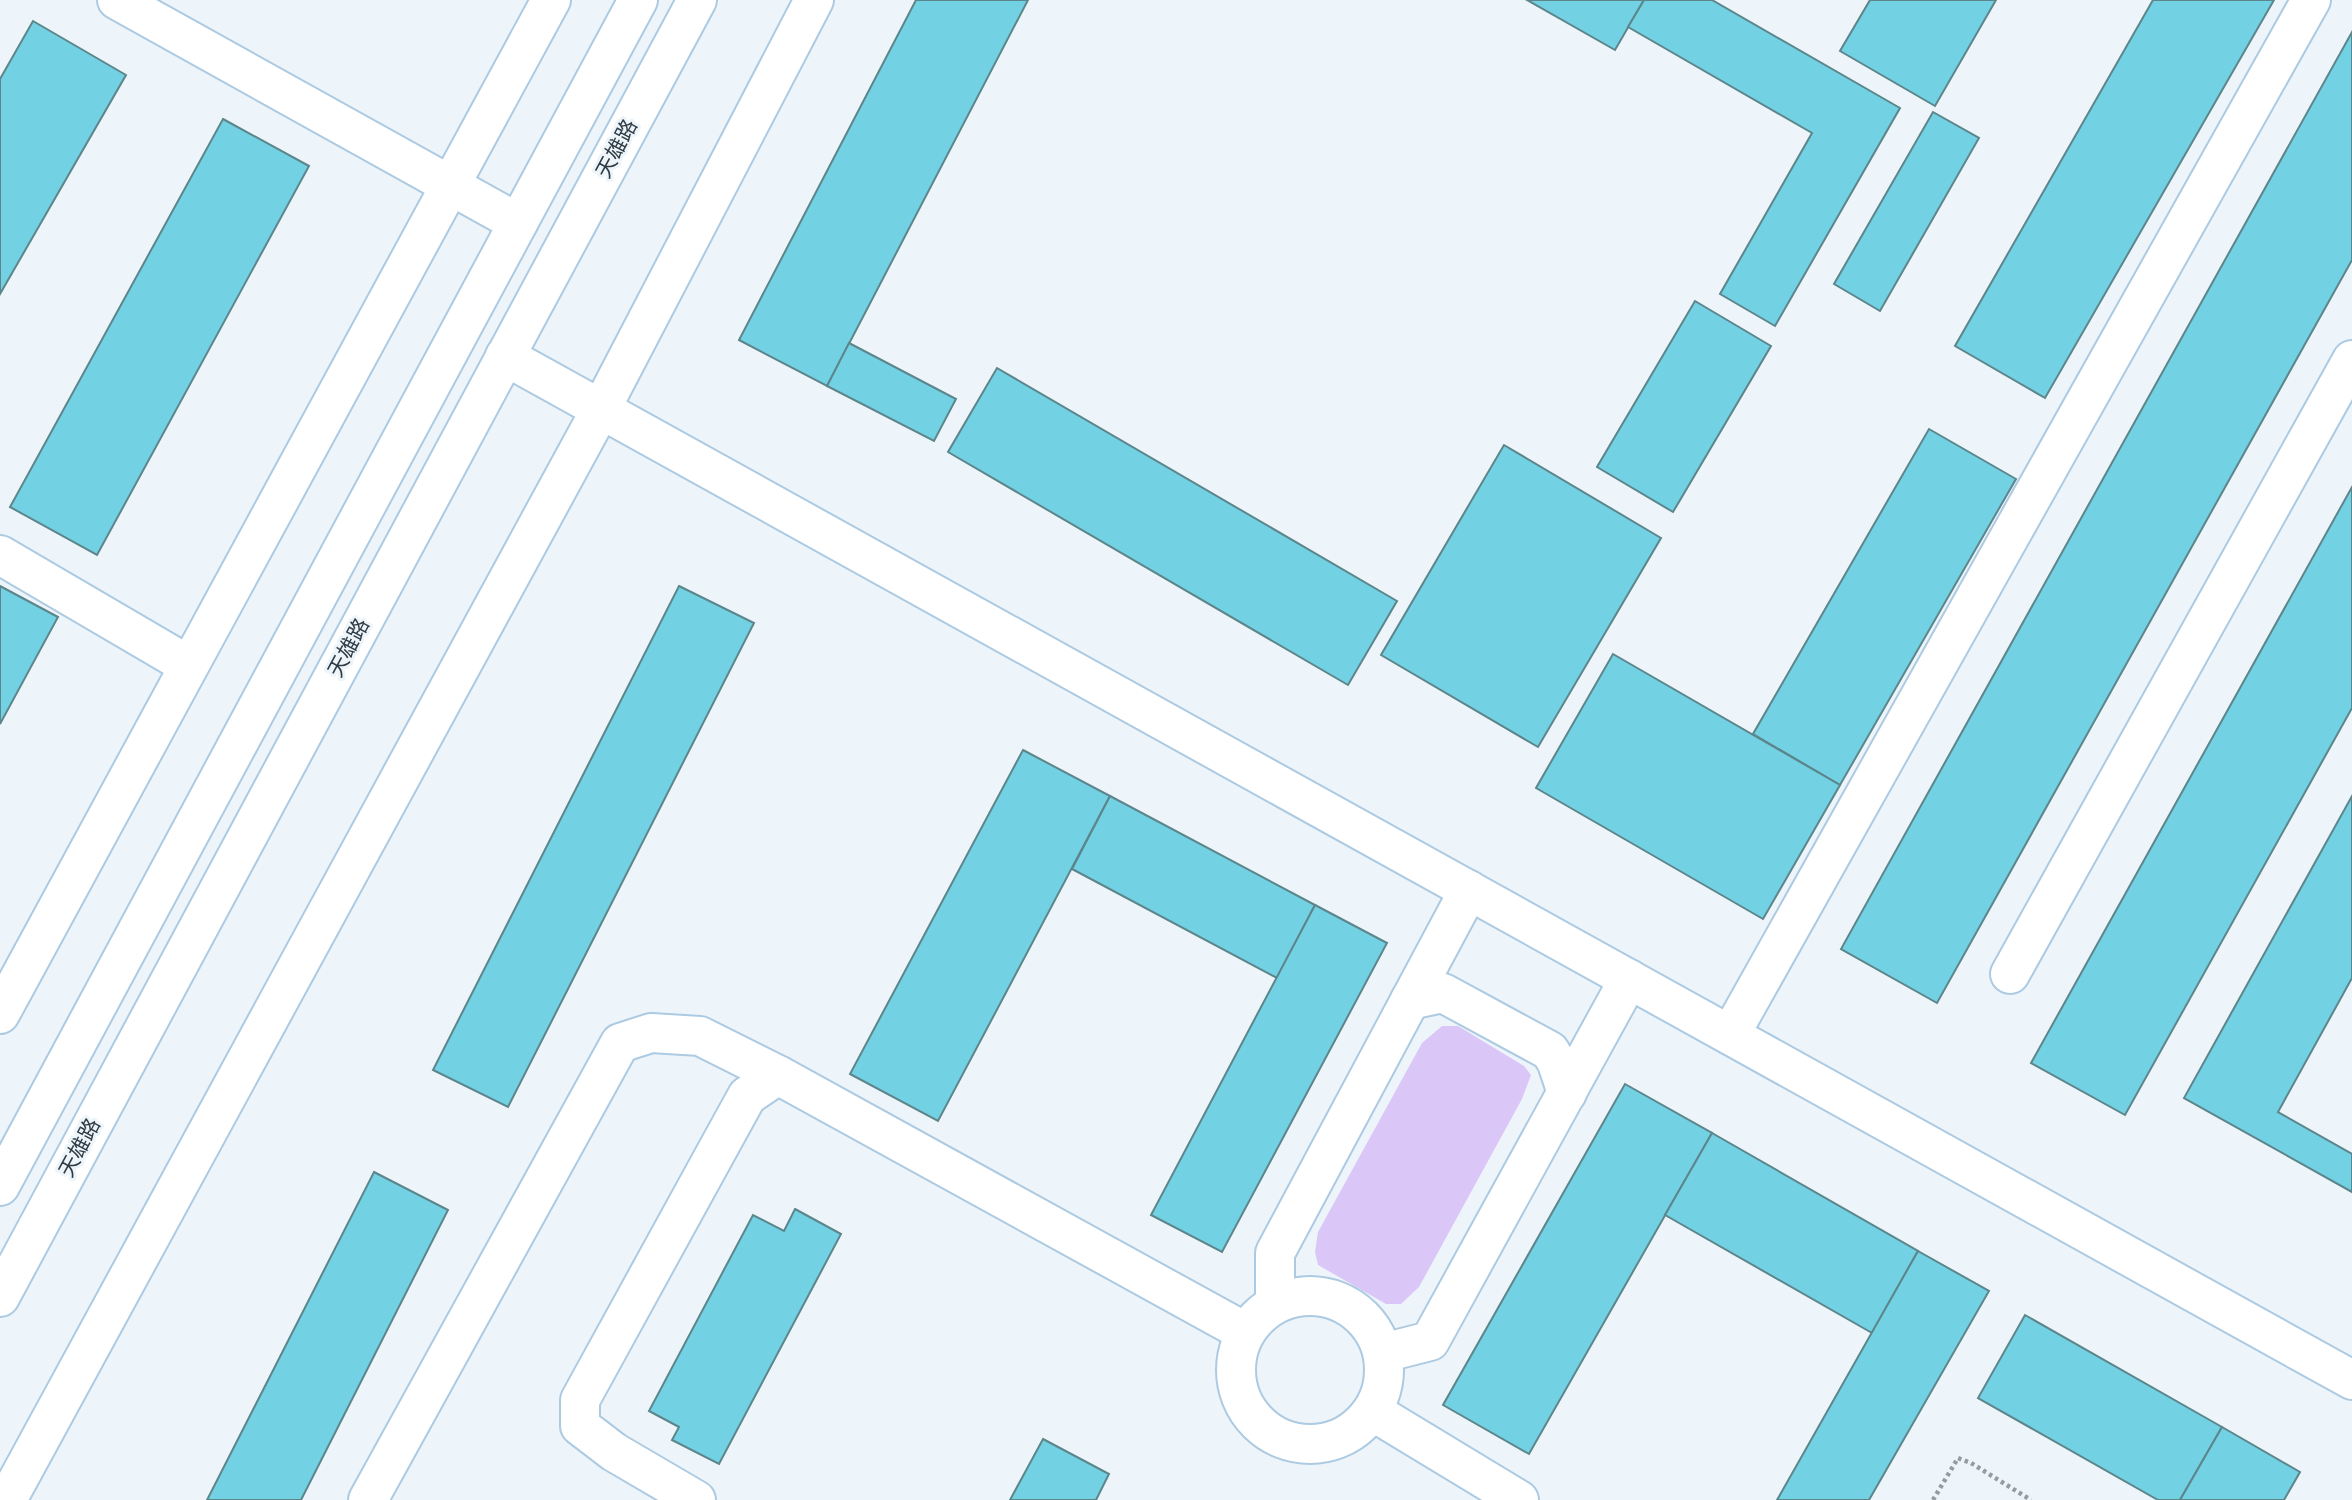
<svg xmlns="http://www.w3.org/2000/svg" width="2352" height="1500" font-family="'Alegreya Sans','Noto Sans SC',sans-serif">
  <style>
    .green { fill: #dbc6f8 }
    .building { fill: #72d1e2; stroke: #5c858c; stroke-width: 2 }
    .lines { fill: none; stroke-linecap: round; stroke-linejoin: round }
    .minor-casing { stroke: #accae2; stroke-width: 42 }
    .major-casing { stroke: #accae2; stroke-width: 42 }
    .path { stroke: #929ca2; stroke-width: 4.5; stroke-dasharray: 3.5 3.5; stroke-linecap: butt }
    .minor { stroke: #fff; stroke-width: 38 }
    .major { stroke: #fff; stroke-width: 38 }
    .labels { text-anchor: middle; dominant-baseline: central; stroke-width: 6; stroke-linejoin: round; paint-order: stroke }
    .street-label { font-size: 21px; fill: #2e3b44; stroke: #eef5fa }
  </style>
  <rect width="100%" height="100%" fill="#eef5fa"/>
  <!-- green -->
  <path class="green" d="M 1442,1026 L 1458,1026 L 1524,1066 L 1531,1075 L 1522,1099 L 1419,1287 L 1401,1304 L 1386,1304 L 1318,1265 L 1315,1252 L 1318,1232 L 1422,1043 Z"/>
  <!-- building -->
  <g class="building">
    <path d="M 916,0 L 1028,0 L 827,386 L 739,340 Z"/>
    <path d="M 1527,0 L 1644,0 L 1615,50 Z"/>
    <path d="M 1644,0 L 1712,0 L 1900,108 L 1775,326 L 1720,294 L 1812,133 L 1628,27 Z"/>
    <path d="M 1870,0 L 1996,0 L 1935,106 L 1840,51 Z"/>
    <path d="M 2153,0 L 2274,0 L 2045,398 L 1955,346 Z"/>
    <path d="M 33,21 L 126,75 L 0,294 L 0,79 Z"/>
    <path d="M 2352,32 L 2352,260 L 1937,1003 L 1841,949 Z"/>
    <path d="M 1933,112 L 1979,138 L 1880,311 L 1834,284 Z"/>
    <path d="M 223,119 L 309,166 L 97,555 L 10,507 Z"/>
    <path d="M 1695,301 L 1771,346 L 1673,512 L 1597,467 Z"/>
    <path d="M 849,343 L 956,399 L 934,441 L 827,386 Z"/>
    <path d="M 997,368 L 1397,601 L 1348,685 L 948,452 Z"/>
    <path d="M 1929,429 L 2016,479 L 1840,785 L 1753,734 Z"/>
    <path d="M 1504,445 L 1661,538 L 1538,747 L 1381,655 Z"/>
    <path d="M 2352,487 L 2352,708 L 2125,1115 L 2031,1063 Z"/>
    <path d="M 0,586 L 58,617 L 0,724 Z"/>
    <path d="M 679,586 L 754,623 L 508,1107 L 433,1070 Z"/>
    <path d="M 1613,654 L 1840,785 L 1763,919 L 1536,788 Z"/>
    <path d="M 1023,750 L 1110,796 L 938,1121 L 850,1074 Z"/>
    <path d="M 1110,796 L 1315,905 L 1277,978 L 1072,869 Z"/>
    <path d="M 2352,796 L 2352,978 L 2278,1112 L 2352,1154 L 2352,1192 L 2184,1098 Z"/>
    <path d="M 1315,905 L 1387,943 L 1222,1252 L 1151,1215 Z"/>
    <path d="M 1625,1084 L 1712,1133 L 1529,1454 L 1443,1405 Z"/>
    <path d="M 1712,1133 L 1918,1251 L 1872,1333 L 1665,1215 Z"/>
    <path d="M 374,1172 L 448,1210 L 301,1500 L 207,1500 Z"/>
    <path d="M 795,1209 L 841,1234 L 719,1464 L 672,1440 L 679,1427 L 649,1411 L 753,1215 L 784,1231 Z"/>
    <path d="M 1918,1251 L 1989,1291 L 1869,1500 L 1777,1500 Z"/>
    <path d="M 2025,1315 L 2222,1427 L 2180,1500 L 2158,1500 L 1978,1398 Z"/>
    <path d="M 2222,1427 L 2300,1472 L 2284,1500 L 2180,1500 Z"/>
    <path d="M 1043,1439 L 1109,1474 L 1096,1500 L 1010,1500 Z"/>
  </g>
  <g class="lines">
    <!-- minor casing -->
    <g class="minor-casing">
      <g id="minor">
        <path d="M 117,0 L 518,223"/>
        <path d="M 505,356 L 2352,1380"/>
        <path d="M 0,555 L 188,665"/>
        <path d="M 2010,974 L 2352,360"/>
        <path d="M 1410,1000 L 1443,993 L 1550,1051 L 1557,1063 L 1567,1093"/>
        <path d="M 0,1014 L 551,0"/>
        <path d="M 1730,1035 L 2311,0"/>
        <circle cx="1310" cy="1370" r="74"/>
        <path d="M 1275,1303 L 1275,1253 L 1469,890"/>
        <path d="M 1383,1353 L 1430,1341 L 1629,979"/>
        <path d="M 1372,1411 L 1519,1500"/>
        <path d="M 7,1500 L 601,409 L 814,0"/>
        <path d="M 368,1500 L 620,1043 L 651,1033 L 700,1036 L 778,1075 L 1245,1332"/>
        <path d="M 696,1500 L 614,1452 L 580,1426 L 580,1400 L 747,1096 L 778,1075"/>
      </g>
    </g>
    <!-- major casing -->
    <g class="major-casing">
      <g id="major">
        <path d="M 0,1186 L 638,0"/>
        <path d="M 0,1297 L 697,0"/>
      </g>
    </g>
    <!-- path -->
    <path class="path" d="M 1933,1500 L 1958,1458 L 1971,1463 L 2031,1500"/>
    <!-- minor -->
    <use href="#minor" class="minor"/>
    <!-- major -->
    <use href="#major" class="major"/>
  </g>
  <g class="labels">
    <!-- street labels -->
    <g class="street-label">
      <text transform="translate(617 149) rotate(-62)">天雄路</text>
      <text transform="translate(349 648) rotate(-62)">天雄路</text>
      <text transform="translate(80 1148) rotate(-62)">天雄路</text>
    </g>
  </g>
</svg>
